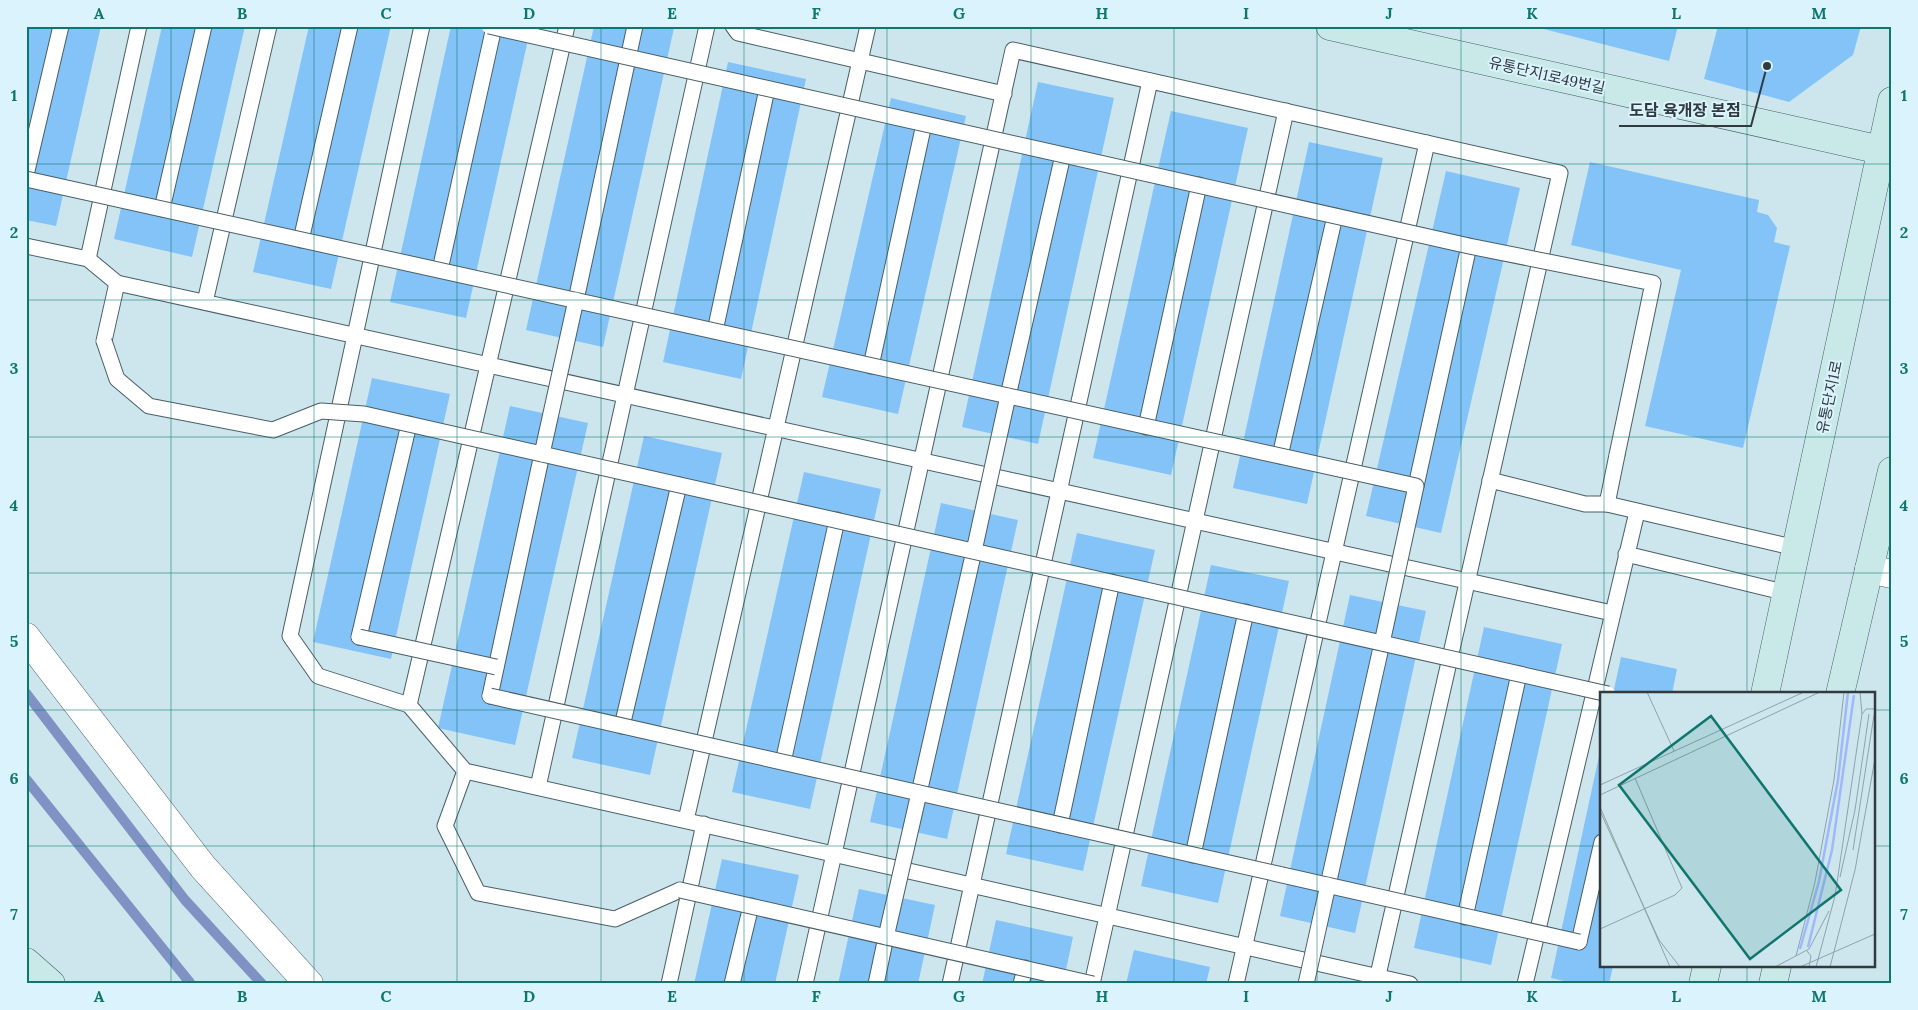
<svg xmlns="http://www.w3.org/2000/svg" width="1918" height="1010" font-family="Lora,'Noto Sans KR',serif">
  <style>
    .lines { fill: none; stroke-linecap: round; stroke-linejoin: round }
    .stream { stroke: #7e92c3; stroke-width: 10 }
    .building { fill: #83c3f8 }
    .lane-casing { stroke: #485e65; stroke-width: 17 }
    .street-casing { stroke: #485e65; stroke-width: 29 }
    .secondary-casing { stroke: #485e65; stroke-width: 29 }
    .lane { stroke: #fff; stroke-width: 15 }
    .street { stroke: #fff; stroke-width: 28 }
    .secondary { stroke: #c8e9e8; stroke-width: 28 }
    .lane-bridge-casing { stroke: #485e65; stroke-width: 17; stroke-linecap: butt }
    .lane-bridge { stroke: #fff; stroke-width: 15 }
    .grid { fill: none; stroke: #0f766e; stroke-width: 1; stroke-opacity: 0.55 }
    .labels { text-anchor: middle; dominant-baseline: central; stroke-width: 4; stroke-linejoin: round; paint-order: stroke }
    .street-label { font-size: 15px; fill: #313b3f; stroke: #daf3fc }
    .inset-river { fill: none; stroke: #9fb8fb; stroke-width: 2.5 }
    .inset-road { fill: none; stroke: #8fa2a8; stroke-width: 1 }
    .view { fill: #0f766e; fill-opacity: 0.15; stroke: #0f766e; stroke-width: 2.5 }
    .inset-edge { fill: none; stroke: #313b3f; stroke-width: 2.5 }
    .leader { fill: none; stroke: #313b3f; stroke-width: 2 }
    .callout-dot { fill: #313b3f; stroke: #daf3fc; stroke-width: 2 }
    .callout-label { font-size: 16px; text-anchor: middle; font-weight: bold; fill: #313b3f; stroke: #daf3fc; stroke-width: 4; stroke-linejoin: round; paint-order: stroke }
    .neatline { fill: none; stroke: #0f766e; stroke-width: 2 }
    .grid-label { font-size: 16px; text-anchor: middle; font-weight: bold; fill: #0f766e }
  </style>
  <rect width="100%" height="100%" fill="#cde6ee"/>
  <g class="lines">
    <!-- stream -->
    <g class="stream">
      <path d="M 26,693 L 185,900 L 262,984"/>
      <path d="M 26,779 L 191,984"/>
    </g>
  </g>
  <!-- building -->
  <g class="building">
    <path d="M 26,26 L 101,26 L 56,226 L 26,220 Z"/>
    <path d="M 162,26 L 245,26 L 192,257 L 114,239 Z"/>
    <path d="M 309,26 L 391,26 L 331,289 L 253,272 Z"/>
    <path d="M 451,26 L 531,26 L 466,318 L 390,302 Z"/>
    <path d="M 594,26 L 664,26 L 674,28 L 603,347 L 526,330 Z"/>
    <path d="M 1532,26 L 1678,26 L 1669,61 Z"/>
    <path d="M 1718,26 L 1861,26 L 1853,55 L 1789,102 L 1704,79 Z"/>
    <path d="M 728,62 L 806,79 L 741,379 L 663,362 Z"/>
    <path d="M 1038,82 L 1114,98 L 1038,444 L 962,427 Z"/>
    <path d="M 891,98 L 966,116 L 898,414 L 822,397 Z"/>
    <path d="M 1171,111 L 1248,128 L 1171,475 L 1093,458 Z"/>
    <path d="M 1309,142 L 1383,158 L 1307,504 L 1233,488 Z"/>
    <path d="M 1590,162 L 1759,200 L 1757,212 L 1768,215 L 1777,228 L 1774,242 L 1790,246 L 1743,448 L 1645,426 L 1681,270 L 1571,245 Z"/>
    <path d="M 1446,171 L 1520,188 L 1441,533 L 1366,516 Z"/>
    <path d="M 372,378 L 450,394 L 391,659 L 313,642 Z"/>
    <path d="M 510,406 L 588,423 L 515,745 L 438,728 Z"/>
    <path d="M 644,436 L 722,453 L 650,775 L 572,758 Z"/>
    <path d="M 804,472 L 881,489 L 810,809 L 732,792 Z"/>
    <path d="M 941,503 L 1018,520 L 947,839 L 870,822 Z"/>
    <path d="M 1077,533 L 1155,550 L 1083,871 L 1006,854 Z"/>
    <path d="M 1211,565 L 1289,581 L 1218,903 L 1141,886 Z"/>
    <path d="M 1350,595 L 1426,611 L 1355,933 L 1280,916 Z"/>
    <path d="M 1484,627 L 1562,644 L 1491,965 L 1414,948 Z"/>
    <path d="M 1621,657 L 1677,669 L 1672,694 L 1613,694 Z"/>
    <path d="M 1601,747 L 1602,966 L 1613,966 L 1609,984 L 1577,984 L 1551,978 Z"/>
    <path d="M 722,859 L 799,875 L 775,984 L 694,984 Z"/>
    <path d="M 859,889 L 935,905 L 918,984 L 838,984 Z"/>
    <path d="M 996,920 L 1073,937 L 1063,984 L 982,984 Z"/>
    <path d="M 1134,950 L 1210,967 L 1206,984 L 1126,984 Z"/>
  </g>
  <g class="lines">
    <!-- lane casing -->
    <g class="lane-casing">
      <g id="lane">
        <path d="M 422,26 L 290,636 L 318,676 L 409,705 L 465,771 L 1410,984"/>
        <path d="M 733,26 L 738,33 L 1004,94"/>
        <path d="M 26,175 L 61,26"/>
        <path d="M 162,209 L 204,26"/>
        <path d="M 301,240 L 350,26"/>
        <path d="M 26,246 L 88,259 L 117,283 L 1612,613"/>
        <path d="M 88,259 L 139,26"/>
        <path d="M 440,270 L 494,27"/>
        <path d="M 576,300 L 635,26"/>
        <path d="M 205,302 L 269,26"/>
        <path d="M 715,331 L 767,89"/>
        <path d="M 104,341 L 117,283"/>
        <path d="M 871,366 L 924,124"/>
        <path d="M 1008,396 L 1063,155"/>
        <path d="M 1146,427 L 1199,185"/>
        <path d="M 1280,456 L 1335,216"/>
        <path d="M 1490,480 L 1585,504 L 1607,504 L 1796,548"/>
        <path d="M 1416,486 L 1469,246"/>
        <path d="M 1607,504 L 1617,455"/>
        <path d="M 1626,554 L 1787,593"/>
        <path d="M 359,637 L 409,424"/>
        <path d="M 490,696 L 542,454"/>
        <path d="M 409,705 L 567,26"/>
        <path d="M 622,726 L 679,485"/>
        <path d="M 783,762 L 837,520"/>
        <path d="M 465,771 L 445,826 L 478,893 L 615,919 L 680,890"/>
        <path d="M 538,787 L 707,26"/>
        <path d="M 919,793 L 974,551"/>
        <path d="M 686,820 L 868,26"/>
        <path d="M 1060,825 L 1112,582"/>
        <path d="M 1193,855 L 1246,612"/>
        <path d="M 1328,885 L 1382,643"/>
        <path d="M 1465,917 L 1519,674"/>
        <path d="M 1579,942 L 1602,842"/>
        <path d="M 669,984 L 704,824"/>
        <path d="M 732,984 L 751,906"/>
        <path d="M 805,984 L 1013,50 L 1560,173 L 1376,984"/>
        <path d="M 876,984 L 886,937"/>
        <path d="M 950,984 L 1150,81"/>
        <path d="M 1021,984 L 1025,968"/>
        <path d="M 1092,984 L 1286,111"/>
        <path d="M 1236,984 L 1427,143"/>
        <path d="M 1525,984 L 1637,512"/>
      </g>
    </g>
    <!-- street casing -->
    <g class="street-casing">
      <g id="street">
        <path d="M 1869,569 L 1892,574"/>
        <path d="M 26,637 L 203,867 L 309,984"/>
      </g>
    </g>
    <!-- secondary casing -->
    <g class="secondary-casing">
      <g id="secondary">
        <path d="M 1330,26 L 1881,150"/>
        <path d="M 1765,694 L 1892,101"/>
        <path d="M 1840,694 L 1892,471"/>
        <path d="M 26,962 L 51,984"/>
        <path d="M 1703,984 L 1707,966"/>
        <path d="M 1773,984 L 1777,966"/>
      </g>
    </g>
    <!-- lane -->
    <use href="#lane" class="lane"/>
    <!-- street -->
    <use href="#street" class="street"/>
    <!-- secondary -->
    <use href="#secondary" class="secondary"/>
    <!-- lane-bridge casing -->
    <g class="lane-bridge-casing">
      <g id="lane-bridge">
        <path d="M 489,26 L 1469,246 L 1653,283 L 1617,455"/>
        <path d="M 26,179 L 1416,486 L 1382,643"/>
        <path d="M 104,341 L 117,379 L 149,406 L 273,430 L 321,411 L 364,414 L 1608,694"/>
        <path d="M 542,454 L 576,300"/>
        <path d="M 974,551 L 1008,396"/>
        <path d="M 359,637 L 496,667"/>
        <path d="M 490,696 L 1579,942"/>
        <path d="M 680,890 L 1093,984"/>
        <path d="M 886,937 L 919,793"/>
        <path d="M 1306,984 L 1328,885"/>
      </g>
    </g>
    <!-- lane-bridge -->
    <use href="#lane-bridge" class="lane-bridge"/>
  </g>
  <!-- grid -->
  <path class="grid" d="M 171,26 L 171,984M 314,26 L 314,984M 457,26 L 457,984M 601,26 L 601,984M 744,26 L 744,984M 887,26 L 887,984M 1031,26 L 1031,984M 1174,26 L 1174,984M 1317,26 L 1317,984M 1461,26 L 1461,984M 1604,26 L 1604,694M 1747,26 L 1747,694M 26,164 L 1892,164M 26,300 L 1892,300M 26,437 L 1892,437M 26,573 L 1892,573M 26,710 L 1602,710M 1874,710 L 1892,710M 26,846 L 1602,846M 1874,846 L 1892,846M 1604,966 L 1604,984M 1747,966 L 1747,984"/>
  <g class="labels">
    <!-- street labels -->
    <g class="street-label">
      <text transform="translate(1547 75) rotate(13)">유통단지1로49번길</text>
      <text transform="translate(1829 397) rotate(-78)">유통단지1로</text>
    </g>
  </g>
  <!-- overview -->
  <g transform="translate(1600 692)">
    <rect width="275" height="275" fill="#cde6ee"/>
    <path class="inset-river" d="M 208,255 L 232,158 L 254,3M 200,257 L 219,189 L 238,88 L 248,0"/>
    <path class="inset-road" d="M 47,0 L 74,59M 262,22 L 266,17 L 275,17M 0,93 L 204,0M 0,103 L 220,0M 0,115 L 70,275M 0,119 L 59,248 L 80,275M 253,158 L 274,23M 240,185 L 255,118 L 269,22M 0,237 L 75,203 L 82,196 L 35,86M 207,259 L 211,264 L 209,275M 196,264 L 215,190 L 234,88 L 244,0M 175,275 L 209,257 L 229,219M 200,275 L 275,242M 216,275 L 235,204 L 262,22 L 260,0M 230,275 L 255,178 L 275,67"/>
    <path class="view" d="M 111,24 L 241,198 L 150,267 L 19,93 Z"/>
    <rect width="275" height="275" class="inset-edge"/>
  </g>
  <!-- callouts -->
  <path class="leader" d="M1767 66L1751 126H1619"/>
  <circle class="callout-dot" cx="1767" cy="66" r="5"/>
  <g class="callout-label">
    <text x="1685" y="116">도담 육개장 본점</text>
  </g>
  <!-- border -->
  <rect width="1918" height="1010" fill="none" stroke="#daf3fc" stroke-width="55"/>
  <rect x="28" y="28" width="1862" height="954" class="neatline"/>
  <g class="grid-label">
    <text x="99" y="19">A</text>
    <text x="242" y="19">B</text>
    <text x="386" y="19">C</text>
    <text x="529" y="19">D</text>
    <text x="672" y="19">E</text>
    <text x="816" y="19">F</text>
    <text x="959" y="19">G</text>
    <text x="1102" y="19">H</text>
    <text x="1246" y="19">I</text>
    <text x="1389" y="19">J</text>
    <text x="1532" y="19">K</text>
    <text x="1676" y="19">L</text>
    <text x="1819" y="19">M</text>
    <text x="14" y="101">1</text>
    <text x="1904" y="101">1</text>
    <text x="14" y="238">2</text>
    <text x="1904" y="238">2</text>
    <text x="14" y="374">3</text>
    <text x="1904" y="374">3</text>
    <text x="14" y="511">4</text>
    <text x="1904" y="511">4</text>
    <text x="14" y="647">5</text>
    <text x="1904" y="647">5</text>
    <text x="14" y="784">6</text>
    <text x="1904" y="784">6</text>
    <text x="14" y="920">7</text>
    <text x="1904" y="920">7</text>
    <text x="99" y="1002">A</text>
    <text x="242" y="1002">B</text>
    <text x="386" y="1002">C</text>
    <text x="529" y="1002">D</text>
    <text x="672" y="1002">E</text>
    <text x="816" y="1002">F</text>
    <text x="959" y="1002">G</text>
    <text x="1102" y="1002">H</text>
    <text x="1246" y="1002">I</text>
    <text x="1389" y="1002">J</text>
    <text x="1532" y="1002">K</text>
    <text x="1676" y="1002">L</text>
    <text x="1819" y="1002">M</text>
  </g>
</svg>
